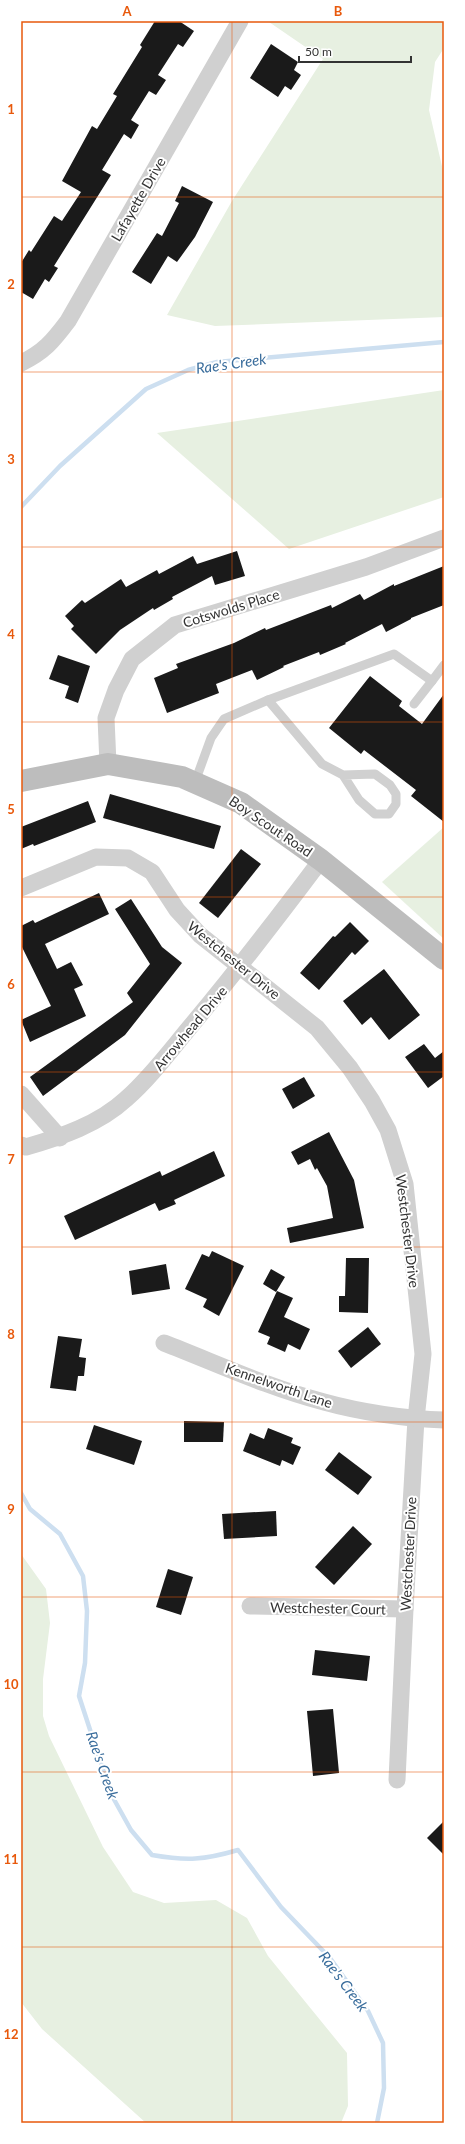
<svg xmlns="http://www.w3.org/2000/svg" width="465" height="2144" font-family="Lato,sans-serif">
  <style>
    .green { fill: #e7f0e1 }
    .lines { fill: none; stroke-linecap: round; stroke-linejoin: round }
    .stream { stroke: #cddff0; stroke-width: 4.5 }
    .building { fill: #1a1a1a }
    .lane { stroke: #d0d0d0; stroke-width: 9 }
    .street { stroke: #d0d0d0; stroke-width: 17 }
    .secondary { stroke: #bdbdbd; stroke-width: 22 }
    .grid { fill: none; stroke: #e8590c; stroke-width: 1; stroke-opacity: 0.55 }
    .labels { text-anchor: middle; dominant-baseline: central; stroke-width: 4; stroke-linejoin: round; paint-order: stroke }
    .street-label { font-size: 14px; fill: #333; stroke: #fff }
    .water-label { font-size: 15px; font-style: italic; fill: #3a6d9c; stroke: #fff }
    .neatline { fill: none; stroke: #e8590c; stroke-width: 1.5 }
    .grid-label { font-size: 13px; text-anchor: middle; font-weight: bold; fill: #e8590c }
  </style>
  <rect width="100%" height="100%" fill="#fff"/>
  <!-- green -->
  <g class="green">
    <path d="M 270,21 L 444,21 L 444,48 L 435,62 L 429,110 L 444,175 L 444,317 L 215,326 L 167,315 L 232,201 L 323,59 L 269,22 Z"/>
    <path d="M 444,390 L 444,497 L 289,549 L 157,433 Z"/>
    <path d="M 444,827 L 444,939 L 382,882 Z"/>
    <path d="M 21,1554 L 46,1589 L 50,1623 L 43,1679 L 43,1716 L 49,1736 L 103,1847 L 133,1892 L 164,1903 L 216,1900 L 247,1918 L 268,1956 L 347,2053 L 348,2106 L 341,2123 L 146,2123 L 42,2029 L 21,2002 Z"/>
  </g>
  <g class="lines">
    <!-- stream -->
    <g class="stream">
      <path d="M 21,507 L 60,466 L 146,389 L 188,370 L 217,362 L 444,342"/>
      <path d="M 21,1493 L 30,1509 L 60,1534 L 83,1576 L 87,1611 L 85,1663 L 79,1696 L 111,1794 L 131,1830 L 152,1855 C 187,1861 204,1860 238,1850 L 281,1907 L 330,1958 L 368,2011 L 383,2043 L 384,2088 L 377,2123"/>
    </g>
  </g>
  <!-- building -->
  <g class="building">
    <path d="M 155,21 L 179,21 L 194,31 L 183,47 L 178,44 L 158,75 L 166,80 L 156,95 L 149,91 L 131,120 L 139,125 L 131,139 L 124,134 L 102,170 L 111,175 L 54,266 L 58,268 L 49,282 L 45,279 L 33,299 L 21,292 L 21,263 L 29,250 L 31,252 L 54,216 L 62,221 L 81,192 L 62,181 L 92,126 L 97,129 L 117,96 L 113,94 L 142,47 L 140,45 Z"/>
    <path d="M 271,44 L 298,62 L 294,70 L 301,75 L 291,90 L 285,86 L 278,97 L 250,78 Z"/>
    <path d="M 182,186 L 213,202 L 195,237 L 177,262 L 168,256 L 151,284 L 132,272 L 157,233 L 162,236 L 179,203 L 175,201 Z"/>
    <path d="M 237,551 L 245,576 L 215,585 L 212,576 L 172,597 L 173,599 L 154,610 L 153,608 L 120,630 L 96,654 L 71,629 L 74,626 L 65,616 L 82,600 L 85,603 L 121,579 L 126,587 L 157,570 L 159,574 L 193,556 L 197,564 Z"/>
    <path d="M 444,566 L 444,605 L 411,618 L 411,619 L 386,632 L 382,624 L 345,643 L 346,644 L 320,655 L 319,652 L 283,666 L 284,667 L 257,680 L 252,670 L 216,684 L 219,693 L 167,713 L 154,678 L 178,668 L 176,664 L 234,643 L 265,628 L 266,630 L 331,605 L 332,608 L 360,594 L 364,600 L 394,584 L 394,586 Z"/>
    <path d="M 58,655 L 90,666 L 78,703 L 65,698 L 69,686 L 49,679 Z"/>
    <path d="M 370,676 L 402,701 L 399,706 L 422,724 L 444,694 L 444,822 L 411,796 L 416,790 L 364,750 L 361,754 L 329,728 Z"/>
    <path d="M 110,794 L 221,826 L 214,849 L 103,818 Z"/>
    <path d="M 88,801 L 96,822 L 34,846 L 33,844 L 21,849 L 21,827 Z"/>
    <path d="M 241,849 L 261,864 L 218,918 L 199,903 Z"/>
    <path d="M 99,893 L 109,914 L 45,944 L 57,969 L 71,962 L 83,985 L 74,989 L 86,1016 L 30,1042 L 21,1020 L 51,1006 L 21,945 L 21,926 L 33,920 L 35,923 Z"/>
    <path d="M 131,899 L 162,947 L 182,963 L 125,1035 L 43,1096 L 30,1077 L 133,1002 L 127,993 L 150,964 L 115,909 Z"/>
    <path d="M 350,922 L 369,941 L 355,955 L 352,952 L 319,990 L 300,973 L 333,936 L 335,937 Z"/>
    <path d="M 384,969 L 420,1015 L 389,1040 L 371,1017 L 362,1025 L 343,1001 Z"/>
    <path d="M 424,1044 L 435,1058 L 444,1051 L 444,1076 L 428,1088 L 405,1057 Z"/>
    <path d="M 304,1077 L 315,1096 L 293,1109 L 282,1089 Z"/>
    <path d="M 329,1132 L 354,1180 L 364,1228 L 290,1243 L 287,1228 L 333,1218 L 327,1186 L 317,1168 L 315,1170 L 310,1159 L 298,1165 L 291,1152 Z"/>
    <path d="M 214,1151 L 225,1176 L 174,1200 L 176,1204 L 159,1211 L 155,1203 L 75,1240 L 64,1216 L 160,1171 L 162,1176 Z"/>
    <path d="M 212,1251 L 244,1266 L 219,1316 L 203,1307 L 207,1299 L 185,1289 L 202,1254 L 209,1257 Z"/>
    <path d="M 346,1258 L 369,1258 L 368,1313 L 339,1312 L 339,1296 L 345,1296 Z"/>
    <path d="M 166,1264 L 170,1289 L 132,1295 L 129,1271 Z"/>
    <path d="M 271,1269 L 285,1277 L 276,1292 L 263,1284 Z"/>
    <path d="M 277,1291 L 293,1298 L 284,1317 L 310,1329 L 300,1350 L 288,1344 L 285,1352 L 267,1344 L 270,1337 L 258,1332 Z"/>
    <path d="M 368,1327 L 381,1344 L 351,1368 L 338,1351 Z"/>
    <path d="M 58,1336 L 82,1339 L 79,1357 L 86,1358 L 84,1376 L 78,1376 L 76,1391 L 50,1388 Z"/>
    <path d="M 184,1421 L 224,1422 L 223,1442 L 184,1442 Z"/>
    <path d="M 94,1425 L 142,1441 L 134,1465 L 86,1449 Z"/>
    <path d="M 268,1428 L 293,1438 L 291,1443 L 301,1447 L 293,1465 L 282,1460 L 280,1466 L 243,1451 L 250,1433 L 264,1439 Z"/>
    <path d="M 339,1452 L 372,1477 L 358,1495 L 325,1470 Z"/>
    <path d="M 276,1511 L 277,1536 L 224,1539 L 222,1514 Z"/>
    <path d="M 353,1526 L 372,1544 L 334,1585 L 315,1567 Z"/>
    <path d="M 168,1569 L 193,1577 L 181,1615 L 156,1607 Z"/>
    <path d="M 315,1650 L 370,1656 L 367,1681 L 312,1675 Z"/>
    <path d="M 333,1709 L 339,1773 L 313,1776 L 307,1711 Z"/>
    <path d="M 444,1821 L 444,1855 L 427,1838 Z"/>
  </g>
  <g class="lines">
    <!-- lane -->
    <g class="lane">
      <path d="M 432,681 L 444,665"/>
      <path d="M 268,700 L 394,654 L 432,681 L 414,704"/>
      <path d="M 195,782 L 211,738 L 224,719 L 268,700 L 322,764 L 343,775 L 375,774 L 390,785 L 396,794 L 396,804 L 389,814 L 375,814 L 359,800 L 343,775"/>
    </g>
    <!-- street -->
    <g class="street">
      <path d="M 21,363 C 44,352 53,341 68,321 L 240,21"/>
      <path d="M 108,764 L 106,718 L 116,690 L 132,659 L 175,625 L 366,567 L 444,538"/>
      <path d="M 21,888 L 96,857 L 128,858 L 152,872 L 177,910 L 200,935 L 317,1028 L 350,1068 L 372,1101 L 388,1130 L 405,1184 L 423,1354 L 416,1419 L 405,1609 L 397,1780"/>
      <path d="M 21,1094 L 60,1138"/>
      <path d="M 21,1145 L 26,1147 C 61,1137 99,1124 126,1099 C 150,1078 170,1051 190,1027 C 236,972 279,916 321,860"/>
      <path d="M 164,1343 C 216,1363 269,1388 324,1402 C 360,1412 406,1419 444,1420"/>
      <path d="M 250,1606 L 405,1609"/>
    </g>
    <!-- secondary -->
    <path class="secondary" d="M 21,781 L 108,764 L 182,777 L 241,803 L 321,860 L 444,959"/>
  </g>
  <!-- grid -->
  <path class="grid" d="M 232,21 L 232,2123M 21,197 L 444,197M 21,372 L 444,372M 21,547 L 444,547M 21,722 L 444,722M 21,897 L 444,897M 21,1072 L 444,1072M 21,1247 L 444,1247M 21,1422 L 444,1422M 21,1597 L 444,1597M 21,1772 L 444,1772M 21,1947 L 444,1947"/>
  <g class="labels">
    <!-- street labels -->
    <g class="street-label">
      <text transform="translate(138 199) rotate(-60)">Lafayette Drive</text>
      <text transform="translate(231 608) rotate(-17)">Cotswolds Place</text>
      <text transform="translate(271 826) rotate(34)">Boy Scout Road</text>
      <text transform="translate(234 960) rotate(39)">Westchester Drive</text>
      <text transform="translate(190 1028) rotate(-50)">Arrowhead Drive</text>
      <text transform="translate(408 1231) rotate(83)">Westchester Drive</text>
      <text transform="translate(279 1385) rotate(19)">Kennelworth Lane</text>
      <text transform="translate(408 1554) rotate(-87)">Westchester Drive</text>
      <text transform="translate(328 1608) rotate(1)">Westchester Court</text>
    </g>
    <!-- water labels -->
    <g class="water-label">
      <text transform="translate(231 363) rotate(-8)">Rae's Creek</text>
      <text transform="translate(103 1765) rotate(71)">Rae's Creek</text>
      <text transform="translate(344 1981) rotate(53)">Rae's Creek</text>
    </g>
  </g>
  <!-- border -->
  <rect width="465" height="2144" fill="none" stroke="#ffffff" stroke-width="44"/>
  <!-- scale -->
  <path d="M299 56v6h112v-6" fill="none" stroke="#333333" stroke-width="2"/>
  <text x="305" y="56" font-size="12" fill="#333333" stroke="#ffffff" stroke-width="3" paint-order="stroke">50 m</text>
  <rect x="22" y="22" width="421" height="2100" class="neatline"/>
  <g class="grid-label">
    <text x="127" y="16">A</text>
    <text x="338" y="16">B</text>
    <text x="11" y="114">1</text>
    <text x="11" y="289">2</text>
    <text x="11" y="464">3</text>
    <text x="11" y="639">4</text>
    <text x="11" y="814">5</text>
    <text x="11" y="989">6</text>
    <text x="11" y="1164">7</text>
    <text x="11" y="1339">8</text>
    <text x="11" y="1514">9</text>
    <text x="11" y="1689">10</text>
    <text x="11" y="1864">11</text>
    <text x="11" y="2039">12</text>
  </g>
</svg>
